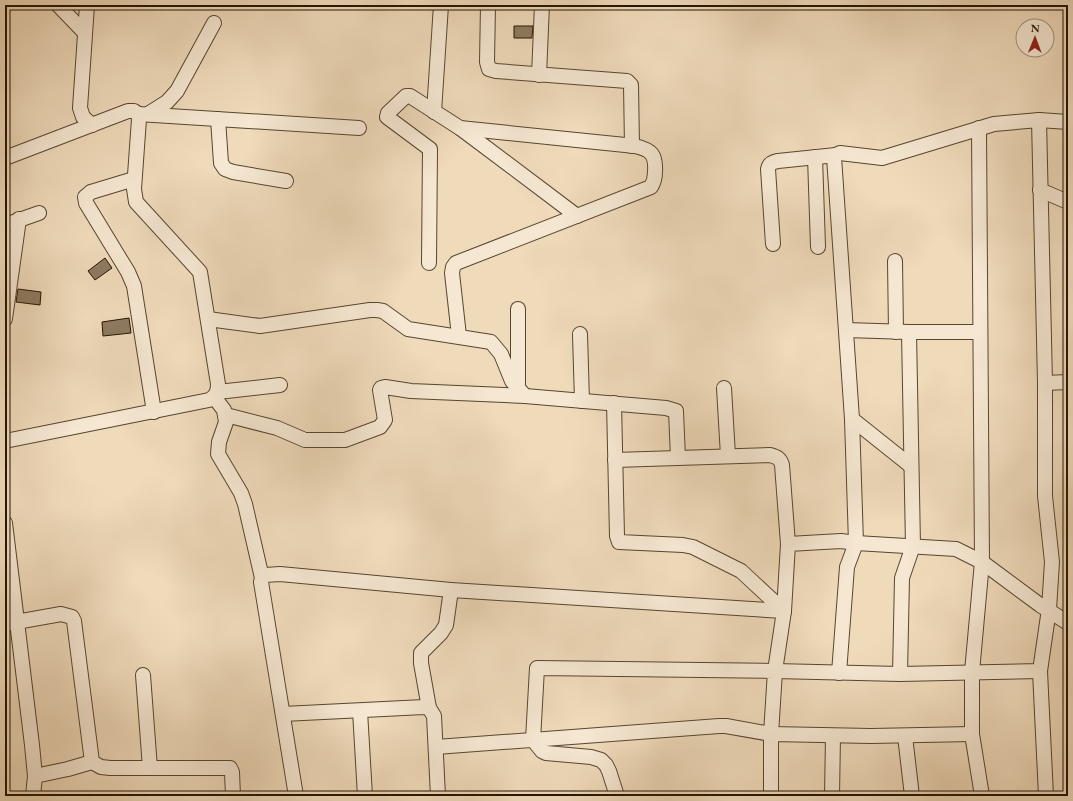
<svg xmlns="http://www.w3.org/2000/svg" width="1073" height="801" font-family="'EB Garamond',serif">
  <style>
    .building { fill: #8e7b61; stroke: #241500 }
    .lines { fill: none; stroke-linecap: round; stroke-linejoin: round }
    .minor-casing { stroke: #57462e; stroke-width: 16 }
    .minor { stroke: #f5e7d2; stroke-width: 14 }
  </style>
  <rect width="100%" height="100%" fill="#efdaba"/>
  <filter id="stains"><feTurbulence type="fractalNoise" baseFrequency=".005" numOctaves="4"/><feColorMatrix values="0 0 0 0 .2 0 0 0 0 .09 0 0 0 0 .02 0 0 0 .5 -.17"/></filter>
  <radialGradient id="worn" r=".72"><stop offset=".6" stop-color="#630" stop-opacity="0"/><stop offset="1" stop-color="#630" stop-opacity=".3"/></radialGradient>
  <!-- building -->
  <g class="building">
    <path d="M 514,26 L 533,26 L 532,38 L 514,38 Z"/>
    <path d="M 105,258 L 112,268 L 95,280 L 88,271 Z"/>
    <path d="M 18,289 L 41,292 L 40,305 L 16,302 Z"/>
    <path d="M 129,318 L 131,333 L 103,336 L 102,322 Z"/>
  </g>
  <g class="lines">
    <!-- minor casing -->
    <g class="minor-casing">
      <g id="minor">
        <path d="M 58,5 L 85,33"/>
        <path d="M 87,5 L 80,108 L 83,117 L 92,125"/>
        <path d="M 488,5 L 487,62 L 489,69 L 496,71 L 627,81 L 631,85 L 632,146"/>
        <path d="M 539,75 L 542,5"/>
        <path d="M 434,112 L 441,5"/>
        <path d="M 138,114 L 359,128"/>
        <path d="M 148,114 L 167,102 L 177,91 L 214,23"/>
        <path d="M 218,119 L 221,163 L 225,169 L 233,172 L 286,181"/>
        <path d="M 1039,120 L 1045,383 L 1045,496 L 1052,562 L 1049,609 L 1040,671 L 900,674 L 775,671 L 784,611 L 788,544 L 841,541 L 856,543 L 956,549 L 982,562 L 1040,605 L 1068,623"/>
        <path d="M 979,128 L 982,562 L 972,672 L 972,734 L 982,796"/>
        <path d="M 815,157 L 818,247"/>
        <path d="M 5,158 L 128,111 L 134,111 L 138,114 L 139,119 L 134,189 L 136,202 L 200,272 L 218,384 C 218,392 216,396 209,400 L 5,441"/>
        <path d="M 134,179 L 91,192 L 85,197 L 86,203 L 128,272 L 134,286 L 154,412"/>
        <path d="M 1040,190 L 1068,202"/>
        <path d="M 5,225 L 39,213"/>
        <path d="M 773,244 L 768,169 C 769,164 772,162 778,161 L 836,155"/>
        <path d="M 895,261 L 896,332"/>
        <path d="M 429,263 L 430,149 L 387,117 L 388,113 L 406,96 L 410,96 L 460,128 L 577,216"/>
        <path d="M 5,319 L 19,219"/>
        <path d="M 208,319 L 260,326 L 370,310 L 377,310 L 383,311 L 408,329 L 491,342 L 501,354 L 512,381 L 525,396"/>
        <path d="M 846,330 L 909,332 L 980,332"/>
        <path d="M 580,334 L 582,401"/>
        <path d="M 459,336 L 452,273 L 453,267 L 456,263 L 651,187 C 654,182 655,178 655,172 C 656,155 652,150 635,146 L 460,128"/>
        <path d="M 1045,383 L 1068,382"/>
        <path d="M 724,388 L 728,456"/>
        <path d="M 518,389 L 518,309"/>
        <path d="M 218,392 L 280,385"/>
        <path d="M 214,397 L 224,410 L 226,422 L 219,442 L 218,454 L 241,493 L 245,504 L 262,578"/>
        <path d="M 614,403 L 617,536 L 619,542 L 683,545 L 693,547 L 741,571 L 784,611"/>
        <path d="M 226,415 L 277,428 L 305,440 L 345,440 L 380,427 L 385,420 L 380,390 L 381,388 L 385,387 L 411,391 L 525,396 L 666,408 L 676,411 L 678,458"/>
        <path d="M 852,419 L 911,466"/>
        <path d="M 615,460 L 770,455 C 777,457 780,458 782,465 L 788,544"/>
        <path d="M 5,523 L 32,745 L 35,776 L 33,796"/>
        <path d="M 5,624 L 61,614 L 72,617 L 74,621 L 92,762 L 101,767 L 110,768 L 230,768 L 232,772 L 233,796"/>
        <path d="M 1040,671 L 1046,796"/>
        <path d="M 839,673 L 847,567 L 856,543 L 852,419 L 834,157 L 836,155 L 840,153 L 882,158 L 994,124 L 1039,120 L 1068,122"/>
        <path d="M 900,674 L 902,578 L 913,546 L 909,332"/>
        <path d="M 143,675 L 150,768"/>
        <path d="M 429,708 L 421,663 L 421,653 L 441,633 L 446,625 L 451,590"/>
        <path d="M 360,711 L 365,796"/>
        <path d="M 283,714 L 424,707 L 429,708 L 434,716 L 438,796"/>
        <path d="M 905,736 L 912,796"/>
        <path d="M 436,747 L 719,726 L 726,726 L 771,734 L 775,671 L 537,668 L 533,740 L 542,751 L 546,753 L 591,757 L 601,760 L 606,765 L 609,771 L 617,796"/>
        <path d="M 35,776 L 68,769 L 92,762"/>
        <path d="M 296,796 L 261,582 L 262,578 L 265,575 L 280,574 L 451,590 L 784,611"/>
        <path d="M 771,796 L 771,734 L 871,736 L 972,734"/>
        <path d="M 832,796 L 833,736"/>
      </g>
    </g>
    <!-- minor -->
    <use href="#minor" class="minor"/>
  </g>
  <!-- margin -->
  <rect width="1073" height="801" fill="none" stroke="#efdaba" stroke-width="20"/>
  <rect x="6" y="6" width="1061" height="789" fill="none" stroke="#241500" stroke-width="2"/>
  <rect x="10" y="10" width="1053" height="781" fill="none" stroke="#241500"/>
  <!-- north arrow -->
  <g transform="translate(1035 38) rotate(1)"><circle r="19" fill="#f5e7d2" stroke="#a1937e"/>
  <path d="M0-3L7 15L0 10L-7 15Z" fill="#8f2418"/>
  <text y="-6" font-size="11" font-weight="bold" text-anchor="middle" fill="#241500">N</text>
  </g>
  <rect width="100%" height="100%" filter="url(#stains)"/>
  <rect width="100%" height="100%" fill="url(#worn)"/>
</svg>
